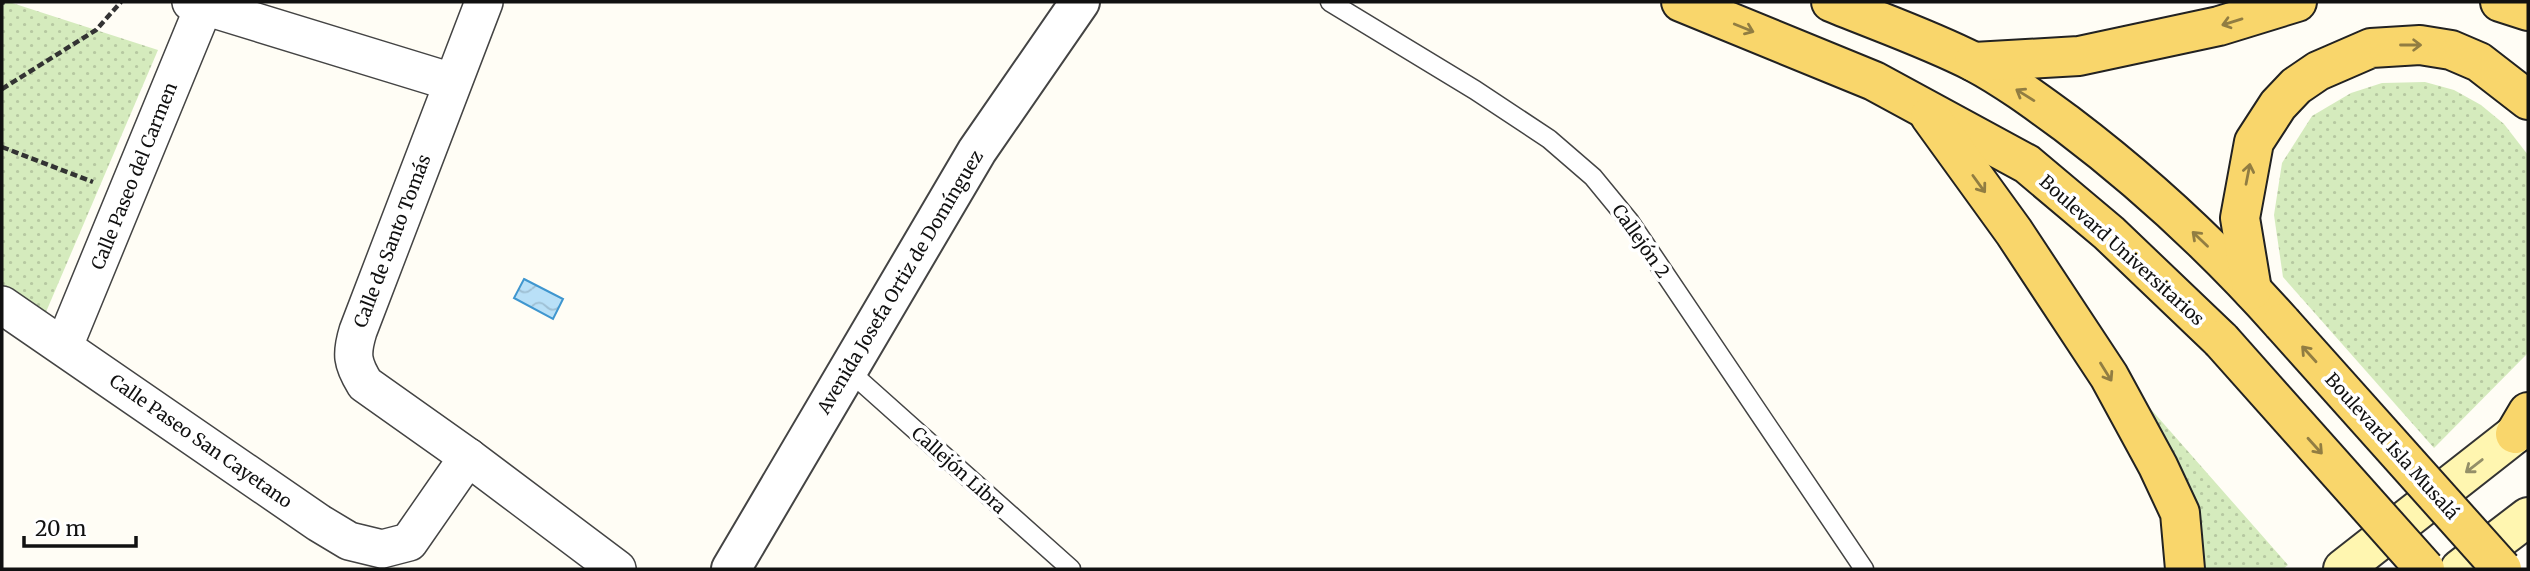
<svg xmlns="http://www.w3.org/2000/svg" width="2530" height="571" font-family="Merriweather,serif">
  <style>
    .green { fill: url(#green-dots) }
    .water { fill: url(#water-waves); stroke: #3f96cf; stroke-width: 2 }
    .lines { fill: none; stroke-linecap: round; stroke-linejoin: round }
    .service-casing { stroke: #444; stroke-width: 21 }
    .minor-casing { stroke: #444; stroke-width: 40 }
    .tertiary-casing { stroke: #444; stroke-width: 42 }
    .secondary-casing { stroke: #333; stroke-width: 42 }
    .primary-casing { stroke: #222; stroke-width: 42 }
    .path { stroke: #333; stroke-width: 4.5; stroke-dasharray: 7 3.5; stroke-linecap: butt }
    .service { stroke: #fff; stroke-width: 18 }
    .minor { stroke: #fff; stroke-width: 37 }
    .tertiary { stroke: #fff; stroke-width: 38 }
    .secondary { stroke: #fff6b0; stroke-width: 38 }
    .primary { stroke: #f9d66b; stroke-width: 38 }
    .primary-bridge-casing { stroke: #222; stroke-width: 42; stroke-linecap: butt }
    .primary-bridge { stroke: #f9d66b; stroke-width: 38 }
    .oneway { stroke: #917d42 }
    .oneway2 { stroke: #948f68 }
    .labels { text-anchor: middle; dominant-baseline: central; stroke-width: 7; stroke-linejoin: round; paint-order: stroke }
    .street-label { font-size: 18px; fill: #111; stroke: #fff }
  </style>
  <defs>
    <pattern id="green-dots" width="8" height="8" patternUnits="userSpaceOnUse" patternTransform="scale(1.75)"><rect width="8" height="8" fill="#d5ebbd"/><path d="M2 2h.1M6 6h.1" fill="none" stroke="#b6c8a1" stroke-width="1.8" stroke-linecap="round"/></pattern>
    <pattern id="water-waves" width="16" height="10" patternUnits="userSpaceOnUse" patternTransform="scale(1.75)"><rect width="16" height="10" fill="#b9e0f7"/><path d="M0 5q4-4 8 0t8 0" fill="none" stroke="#9ebfd3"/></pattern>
  </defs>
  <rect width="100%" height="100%" fill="#fffdf5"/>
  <!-- green -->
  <g class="green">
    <path d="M 2,2 L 9,2 L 158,50 L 43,319 L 2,291 Z"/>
    <path d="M 2425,82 L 2454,90 L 2481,105 L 2504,124 L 2528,155 L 2528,353 L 2434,448 L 2283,277 L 2274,215 L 2282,163 L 2312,116 L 2351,93 L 2382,83 Z"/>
    <path d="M 2017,257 L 2288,565 L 2283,569 L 2177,569 L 2165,498 Z"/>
  </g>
  <!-- water -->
  <path class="water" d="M 524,279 L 563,299 L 553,319 L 514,298 Z"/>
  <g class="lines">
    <!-- service casing -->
    <g class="service-casing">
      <g id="service">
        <path d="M 1330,2 L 1475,90 L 1549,139 L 1593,177 L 1630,222 L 1864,569"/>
        <path d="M 848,370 L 1071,569"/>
      </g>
    </g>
    <!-- minor casing -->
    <g class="minor-casing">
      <g id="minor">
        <path d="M 191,2 L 452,82"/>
        <path d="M 484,2 L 358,331 C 351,354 352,363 365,384 L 468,457 L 617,569"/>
        <path d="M 2,305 L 319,523 L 349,541 L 382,549 L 409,542 L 468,457"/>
        <path d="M 64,346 L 204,6"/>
      </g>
    </g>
    <!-- tertiary casing -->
    <g class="tertiary-casing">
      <path id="tertiary" d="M 731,569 L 977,151 L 1080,2"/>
    </g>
    <!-- secondary casing -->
    <g class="secondary-casing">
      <g id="secondary">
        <path d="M 2343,569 L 2528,424"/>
        <path d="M 2460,569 L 2528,517"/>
      </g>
    </g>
    <!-- primary casing -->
    <g class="primary-casing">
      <g id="primary">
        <path d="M 1681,2 L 1874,81 L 2027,164 L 2109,233 L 2221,340"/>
        <path d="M 1831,2 C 1877,21 1929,39 1974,62 C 2006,79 2037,102 2067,124 C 2145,183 2217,250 2282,323"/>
        <path d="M 2500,2 L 2528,11"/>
        <path d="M 1974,62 L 2079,56 L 2219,26 L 2297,2"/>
        <path d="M 1930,116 L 2014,232 L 2109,376 L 2158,466 L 2180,513 L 2185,569"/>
        <path d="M 2252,290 L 2240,218 L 2254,142 L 2278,105 L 2296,86 L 2318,71 L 2371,48 L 2420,45 L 2451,50 L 2479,62 L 2528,100"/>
        <path d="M 2515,434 L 2528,412"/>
      </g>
    </g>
    <!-- path -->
    <g class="path">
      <path d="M 2,4 L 3,2"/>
      <path d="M 2,89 L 96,30 L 121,2"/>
      <path d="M 2,147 L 93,182"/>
    </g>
    <!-- service -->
    <use href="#service" class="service"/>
    <!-- minor -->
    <use href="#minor" class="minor"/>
    <!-- tertiary -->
    <use href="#tertiary" class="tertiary"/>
    <!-- secondary -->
    <use href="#secondary" class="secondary"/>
    <!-- primary -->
    <use href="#primary" class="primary"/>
    <!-- primary-bridge casing -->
    <g class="primary-bridge-casing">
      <g id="primary-bridge">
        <path d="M 2282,323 L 2502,569"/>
        <path d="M 2221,340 L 2425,569"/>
      </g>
    </g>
    <!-- primary-bridge -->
    <use href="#primary-bridge" class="primary-bridge"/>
  </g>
  <!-- one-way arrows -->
  <defs><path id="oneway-shaft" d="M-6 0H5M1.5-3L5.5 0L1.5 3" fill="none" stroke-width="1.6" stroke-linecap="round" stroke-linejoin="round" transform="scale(1.75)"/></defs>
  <g class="oneway">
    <use href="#oneway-shaft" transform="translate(2232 22) rotate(163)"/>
    <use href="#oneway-shaft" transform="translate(1744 28) rotate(22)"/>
    <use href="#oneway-shaft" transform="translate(2411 45)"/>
    <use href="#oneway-shaft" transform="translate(2025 95) rotate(-148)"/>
    <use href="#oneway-shaft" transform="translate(2248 174) rotate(-79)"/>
    <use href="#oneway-shaft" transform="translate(1979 184) rotate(54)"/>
    <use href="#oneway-shaft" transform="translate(2200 239) rotate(-136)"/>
    <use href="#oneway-shaft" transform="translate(2309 354) rotate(-132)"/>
    <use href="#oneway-shaft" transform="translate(2106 372) rotate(58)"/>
    <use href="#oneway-shaft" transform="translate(2315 446) rotate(48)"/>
  </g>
  <use class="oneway2" href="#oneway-shaft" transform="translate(2474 466) rotate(142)"/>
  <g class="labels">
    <!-- street labels -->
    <g class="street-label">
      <text transform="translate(134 176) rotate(-68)">Calle Paseo del Carmen</text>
      <text transform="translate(392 241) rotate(-69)">Calle de Santo Tomás</text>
      <text transform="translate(1641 241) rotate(55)">Callejón 2</text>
      <text transform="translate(2122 250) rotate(42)">Boulevard Universitarios</text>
      <text transform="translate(900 282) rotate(-59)">Avenida Josefa Ortiz de Domínguez</text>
      <text transform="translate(201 441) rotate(35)">Calle Paseo San Cayetano</text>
      <text transform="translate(2392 446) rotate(48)">Boulevard Isla Musalá</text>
      <text transform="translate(959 470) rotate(42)">Callejón Libra</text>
    </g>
  </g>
  <!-- border -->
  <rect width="2530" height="571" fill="none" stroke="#111111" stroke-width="7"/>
  <!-- scale -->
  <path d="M24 536v10h112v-10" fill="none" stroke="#111111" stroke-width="3.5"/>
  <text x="35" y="536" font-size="21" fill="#111111" stroke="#ffffff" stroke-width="5" paint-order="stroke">20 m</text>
</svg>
